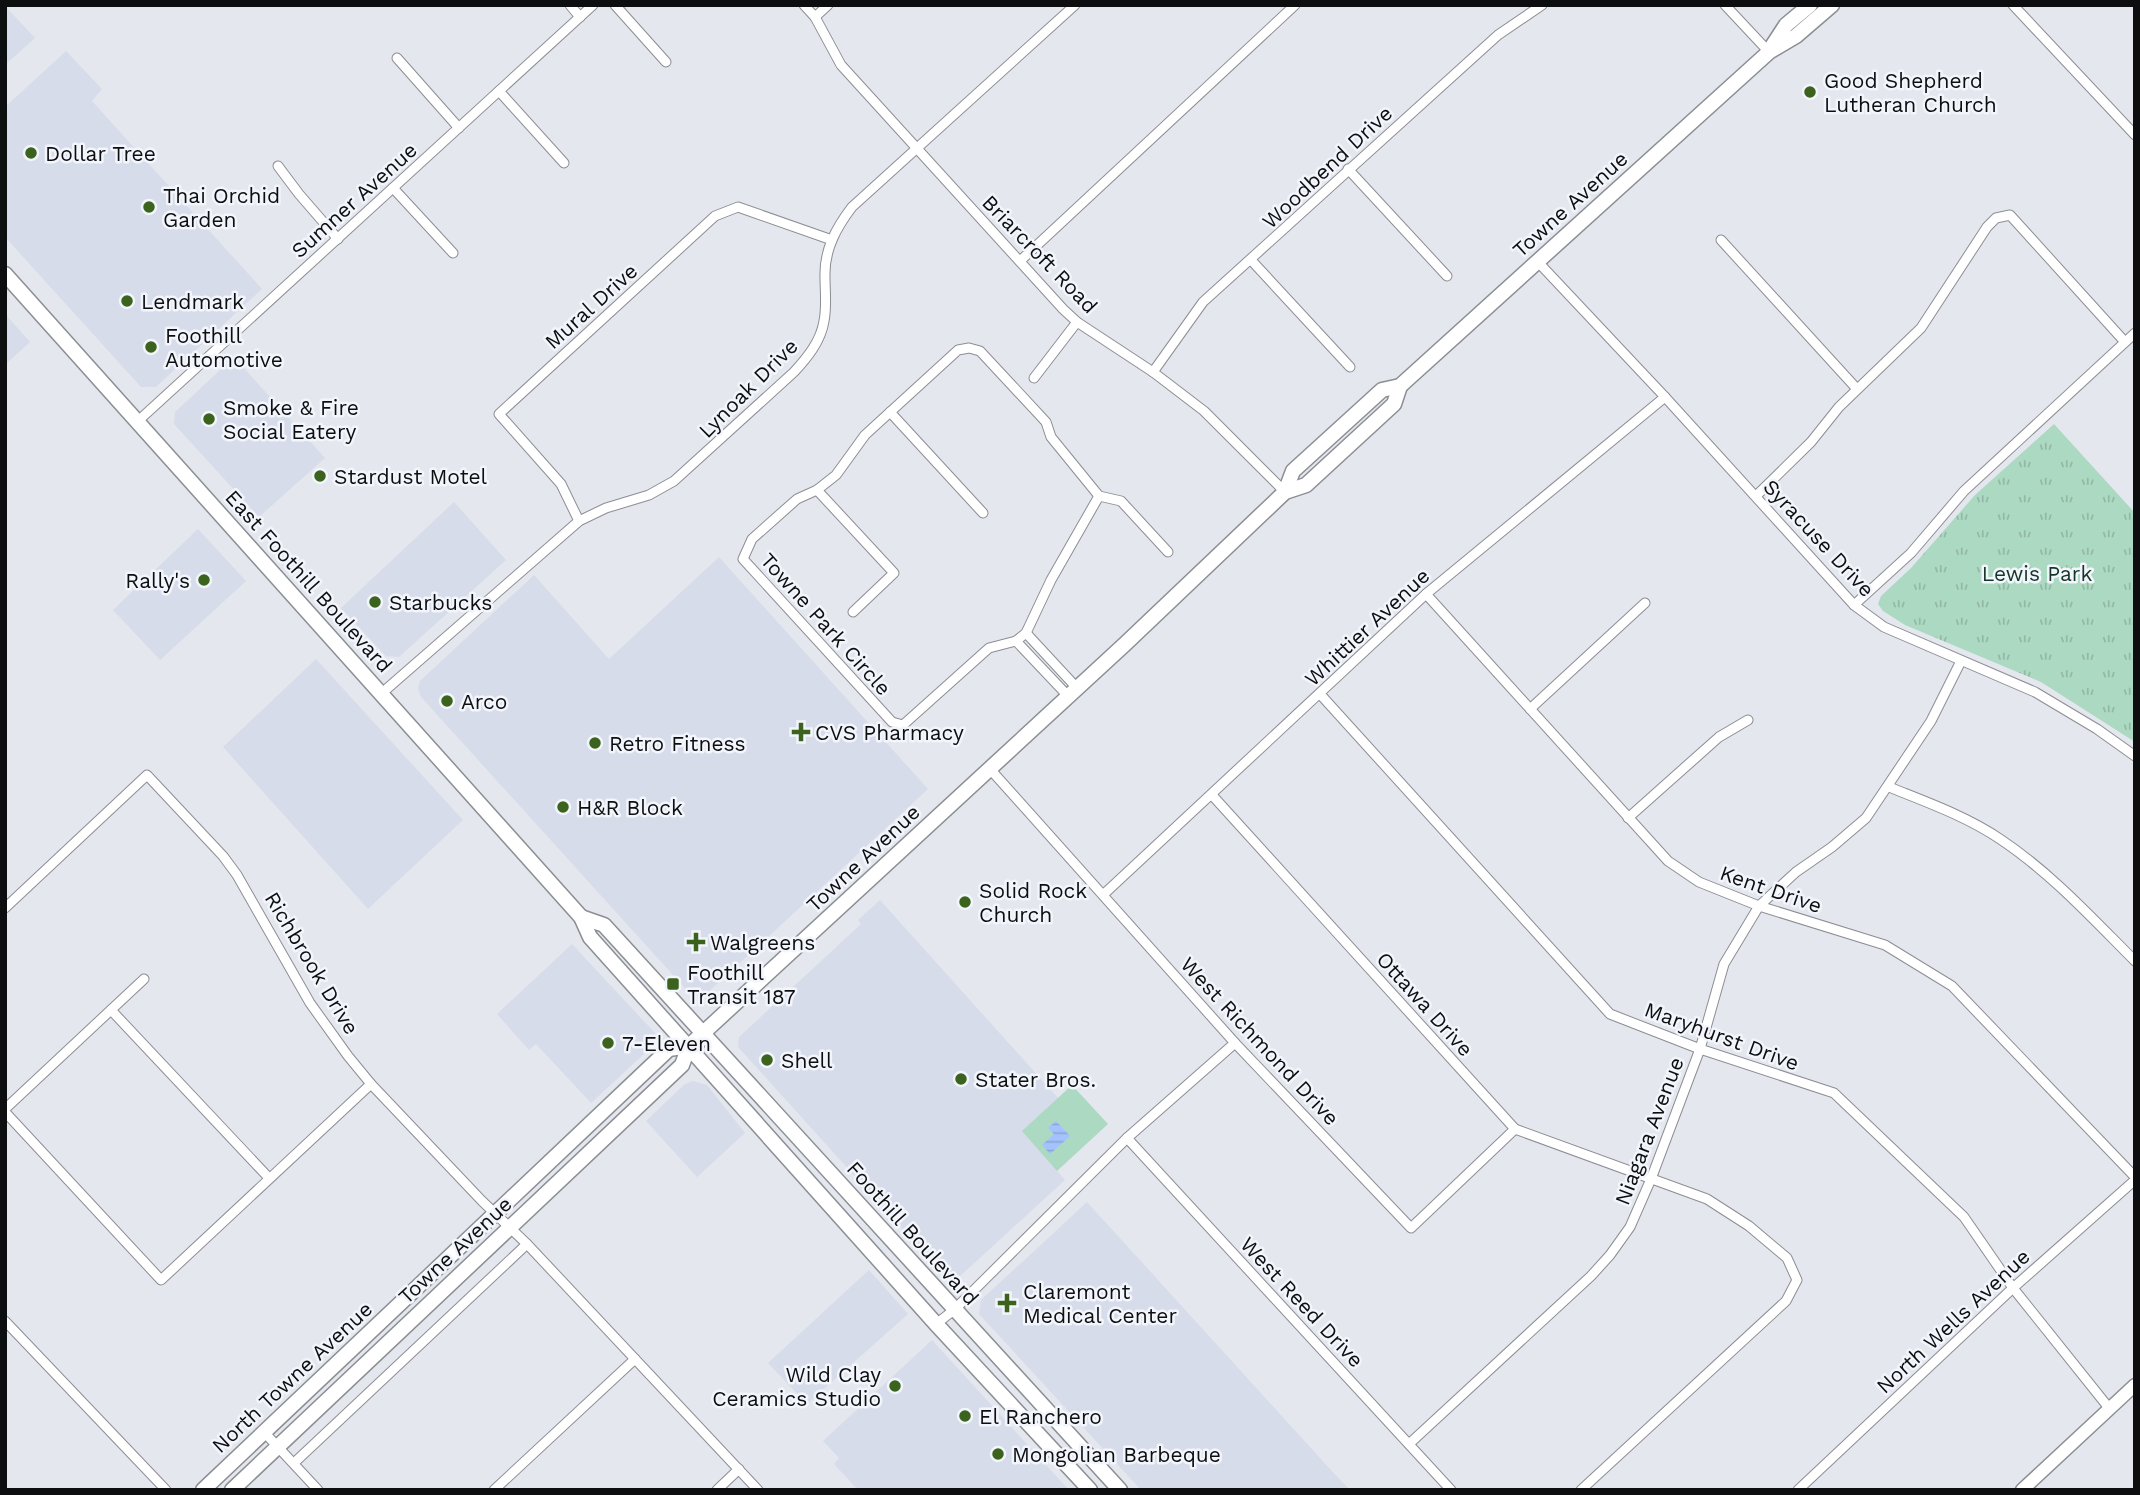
<svg xmlns="http://www.w3.org/2000/svg" width="2140" height="1495" font-family="'Work Sans',sans-serif">
  <style>
    .built { fill: #d7dcea }
    .grass { fill: #acd9c2 }
    .park { fill: url(#park-tufts) }
    .water { fill: url(#water-rules) }
    .lines { fill: none; stroke-linecap: round; stroke-linejoin: round }
    .street-casing { stroke: #8b8e93; stroke-width: 11 }
    .secondary-casing { stroke: #8b8e93; stroke-width: 15 }
    .primary-casing { stroke: #8b8e93; stroke-width: 17 }
    .street { stroke: #fff; stroke-width: 9 }
    .secondary { stroke: #fff; stroke-width: 12 }
    .primary { stroke: #fff; stroke-width: 14 }
    .poi-dot { fill: #3b631e; stroke: #f2f5fb; stroke-width: 2.5 }
    .labels { text-anchor: middle; dominant-baseline: central; stroke-width: 5; stroke-linejoin: round; paint-order: stroke }
    .poi-label { font-size: 21px; fill: #0d0e10; stroke: #f2f5fb; text-anchor: start }
    .street-label { font-size: 21px; fill: #0d0e10; stroke: #f2f5fb }
    .park-label { font-size: 21px; fill: #143627; stroke: #f2f5fb }
  </style>
  <defs>
    <pattern id="park-tufts" width="24" height="20" patternUnits="userSpaceOnUse" patternTransform="scale(1.75)"><rect width="24" height="20" fill="#acd9c2"/><path d="M3 7l-1-3M5 7V3M7 7l1-3M15 17l-1-3M17 17v-4M19 17l1-3" fill="none" stroke="#93b9a6"/></pattern>
    <pattern id="water-rules" width="6" height="5" patternUnits="userSpaceOnUse" patternTransform="scale(1.75)"><rect width="6" height="5" fill="#a4c2fd"/><path d="M0 2.5h6" fill="none" stroke="#8ca6d8"/></pattern>
  </defs>
  <rect width="100%" height="100%" fill="#e5e7ee"/>
  <!-- built -->
  <g class="built">
    <path d="M 5,6 L 35,38 L 5,65 Z"/>
    <path d="M 66,51 L 102,89 L 92,101 L 262,289 L 156,387 L 141,387 L 5,237 L 5,107 Z"/>
    <path d="M 5,314 L 30,342 L 5,365 Z"/>
    <path d="M 234,357 L 325,458 L 259,517 L 174,424 L 175,412 Z"/>
    <path d="M 454,502 L 506,560 L 399,657 L 386,656 L 341,608 Z"/>
    <path d="M 198,529 L 246,581 L 160,660 L 113,610 Z"/>
    <path d="M 719,557 L 928,789 L 703,997 L 692,996 L 421,697 L 418,689 L 420,681 L 534,575 L 609,659 Z"/>
    <path d="M 316,659 L 463,820 L 368,909 L 223,747 Z"/>
    <path d="M 880,900 L 1058,1098 L 1023,1131 L 1065,1180 L 958,1278 L 950,1280 L 945,1276 L 738,1047 L 739,1037 L 861,924 L 858,920 Z"/>
    <path d="M 572,944 L 655,1033 L 656,1043 L 591,1103 L 536,1044 L 529,1050 L 497,1014 Z"/>
    <path d="M 693,1081 L 707,1085 L 745,1133 L 697,1177 L 646,1121 L 685,1084 Z"/>
    <path d="M 1087,1202 L 1330,1469 L 1350,1490 L 1141,1490 L 979,1314 L 981,1300 Z"/>
    <path d="M 869,1270 L 908,1314 L 807,1404 L 768,1363 Z"/>
    <path d="M 932,1340 L 1069,1490 L 858,1490 L 834,1464 L 839,1458 L 823,1441 Z"/>
  </g>
  <!-- grass -->
  <path class="grass" d="M 1072,1085 L 1108,1124 L 1057,1171 L 1022,1131 Z"/>
  <!-- park -->
  <path class="park" d="M 2054,424 L 2135,513 L 2135,742 L 2041,682 L 1905,625 L 1883,611 L 1878,604 L 1881,596 L 1911,568 L 1975,495 Z"/>
  <!-- water -->
  <path class="water" d="M 1056,1121 L 1070,1136 L 1050,1154 L 1042,1145 L 1054,1134 L 1048,1128 Z"/>
  <g class="lines">
    <!-- street casing -->
    <g class="street-casing">
      <g id="street">
        <path d="M 570,5 L 580,17"/>
        <path d="M 615,5 L 666,62"/>
        <path d="M 804,5 L 815,17 L 841,65 L 1063,309 L 1077,322 L 1153,372 L 1204,411 L 1285,492"/>
        <path d="M 1725,5 L 1769,52"/>
        <path d="M 2013,5 L 2135,135"/>
        <path d="M 815,17 L 828,5"/>
        <path d="M 397,58 L 459,128"/>
        <path d="M 499,91 L 564,163"/>
        <path d="M 278,166 L 299,194 L 338,239"/>
        <path d="M 1348,169 L 1447,276"/>
        <path d="M 393,188 L 453,253"/>
        <path d="M 1721,240 L 1857,389"/>
        <path d="M 1251,260 L 1350,367"/>
        <path d="M 1020,261 L 1295,5"/>
        <path d="M 1538,262 L 1665,397 L 1854,605 L 1884,627 L 2035,692 L 2097,729 L 2135,756"/>
        <path d="M 969,348 L 980,351 L 1046,422 L 1051,437 L 1099,496 L 1051,580 L 1026,633 L 1016,641 L 989,648 L 903,725 L 892,722 L 743,559 L 752,539 L 797,499 L 817,490 L 836,475 L 865,435 L 958,350 Z"/>
        <path d="M 1153,372 L 1203,302 L 1498,35 L 1542,5"/>
        <path d="M 1034,378 L 1077,322"/>
        <path d="M 890,412 L 983,513"/>
        <path d="M 138,421 L 593,5"/>
        <path d="M 817,490 L 894,573 L 853,612"/>
        <path d="M 1099,496 L 1121,501 L 1168,552"/>
        <path d="M 1756,496 L 1811,442 L 1839,407 L 1921,328 L 1987,227 L 1996,218 L 2010,215 L 2125,342"/>
        <path d="M 579,521 L 561,484 L 499,414 L 715,216 L 738,207 L 832,240"/>
        <path d="M 1426,594 L 1668,861 L 1699,882 L 1759,906 L 1885,945 L 1952,986 L 2135,1177"/>
        <path d="M 1854,605 L 1911,553 L 1964,491 L 2135,333"/>
        <path d="M 1026,633 L 1077,688"/>
        <path d="M 1016,641 L 1068,696"/>
        <path d="M 382,693 L 579,521 L 606,508 L 649,495 L 674,481 L 794,372 C 807,358 821,341 824,321 C 827,306 825,292 825,277 C 824,250 836,228 852,207 L 1075,5"/>
        <path d="M 1320,694 L 1610,1014 L 1700,1049 L 1834,1093 L 1964,1217 L 2013,1288 L 2109,1408"/>
        <path d="M 1530,709 L 1645,603"/>
        <path d="M 990,769 L 1235,1043 L 1411,1228 L 1515,1129"/>
        <path d="M 1889,787 C 1926,802 1966,816 2000,839 C 2051,873 2092,918 2135,961"/>
        <path d="M 1212,795 L 1515,1129 L 1707,1199 L 1749,1226 L 1787,1258 L 1797,1280 L 1786,1301 L 1581,1490"/>
        <path d="M 1628,818 L 1719,737 L 1748,720"/>
        <path d="M 1104,894 L 1426,594 L 1665,397"/>
        <path d="M 5,908 L 147,775 L 223,856 L 237,875 L 310,1003 L 348,1056 L 371,1084 L 482,1201 L 527,1244 L 758,1490"/>
        <path d="M 111,1010 L 269,1178"/>
        <path d="M 5,1109 L 144,979"/>
        <path d="M 5,1112 L 161,1280 L 371,1084"/>
        <path d="M 1127,1138 L 1451,1490"/>
        <path d="M 5,1321 L 166,1490"/>
        <path d="M 936,1324 L 954,1310 L 1127,1138 L 1235,1043"/>
        <path d="M 264,1432 L 318,1490"/>
        <path d="M 1409,1444 L 1591,1276 L 1610,1255 L 1630,1227 L 1651,1179 L 1700,1049 L 1724,964 L 1759,906 L 1796,872 L 1832,847 L 1866,818 L 1931,721 L 1961,661"/>
        <path d="M 294,1463 L 527,1244"/>
        <path d="M 494,1490 L 635,1359"/>
        <path d="M 717,1490 L 739,1469"/>
        <path d="M 1798,1490 L 2013,1288 L 2135,1180"/>
      </g>
    </g>
    <!-- secondary casing -->
    <g class="secondary-casing">
      <path id="secondary" d="M 2022,1490 L 2135,1385"/>
    </g>
    <!-- primary casing -->
    <g class="primary-casing">
      <g id="primary">
        <path d="M 1771,48 L 1786,25 L 1810,5"/>
        <path d="M 5,274 L 581,917 L 590,937 L 936,1324 L 1090,1490"/>
        <path d="M 1285,492 L 1293,471 L 1382,390 L 1400,386 L 1769,52 L 1796,36 L 1832,5"/>
        <path d="M 581,917 L 604,925 L 1120,1490"/>
        <path d="M 203,1490 L 669,1049 L 689,1046"/>
        <path d="M 232,1490 L 682,1065 L 689,1046 L 1124,645 L 1285,492 L 1306,485 L 1394,404 L 1400,386"/>
      </g>
    </g>
    <!-- street -->
    <use href="#street" class="street"/>
    <!-- secondary -->
    <use href="#secondary" class="secondary"/>
    <!-- primary -->
    <use href="#primary" class="primary"/>
  </g>
  <!-- markers -->
  <g class="poi-dot">
    <circle cx="1810" cy="92" r="7"/>
    <circle cx="31" cy="153" r="7"/>
    <circle cx="149" cy="207" r="7"/>
    <circle cx="127" cy="301" r="7"/>
    <circle cx="151" cy="347" r="7"/>
    <circle cx="209" cy="419" r="7"/>
    <circle cx="320" cy="476" r="7"/>
    <circle cx="204" cy="580" r="7"/>
    <circle cx="375" cy="602" r="7"/>
    <circle cx="447" cy="701" r="7"/>
    <path d="M797.5 721.5h7v7h7v7h-7v7h-7v-7h-7v-7h7z"/>
    <circle cx="595" cy="743" r="7"/>
    <circle cx="563" cy="807" r="7"/>
    <circle cx="965" cy="902" r="7"/>
    <path d="M692.5 931.5h7v7h7v7h-7v7h-7v-7h-7v-7h7z"/>
    <rect x="666" y="977" width="14" height="14" rx="3.5"/>
    <circle cx="608" cy="1043" r="7"/>
    <circle cx="767" cy="1060" r="7"/>
    <circle cx="961" cy="1079" r="7"/>
    <path d="M1003.5 1292.5h7v7h7v7h-7v7h-7v-7h-7v-7h7z"/>
    <circle cx="895" cy="1386" r="7"/>
    <circle cx="965" cy="1416" r="7"/>
    <circle cx="998" cy="1454" r="7"/>
  </g>
  <g class="labels">
    <!-- poi labels -->
    <g class="poi-label">
      <text x="1824" y="80">Good Shepherd<tspan x="1824" dy="24">Lutheran Church</tspan></text>
      <text x="45" y="153">Dollar Tree</text>
      <text x="163" y="195">Thai Orchid<tspan x="163" dy="24">Garden</tspan></text>
      <text x="141" y="301">Lendmark</text>
      <text x="165" y="335">Foothill<tspan x="165" dy="24">Automotive</tspan></text>
      <text x="223" y="407">Smoke &amp; Fire<tspan x="223" dy="24">Social Eatery</tspan></text>
      <text x="334" y="476">Stardust Motel</text>
      <text x="190" y="580" text-anchor="end">Rally's</text>
      <text x="389" y="602">Starbucks</text>
      <text x="461" y="701">Arco</text>
      <text x="815" y="732">CVS Pharmacy</text>
      <text x="609" y="743">Retro Fitness</text>
      <text x="577" y="807">H&amp;R Block</text>
      <text x="979" y="890">Solid Rock<tspan x="979" dy="24">Church</tspan></text>
      <text x="710" y="942">Walgreens</text>
      <text x="687" y="972">Foothill<tspan x="687" dy="24">Transit 187</tspan></text>
      <text x="622" y="1043">7-Eleven</text>
      <text x="781" y="1060">Shell</text>
      <text x="975" y="1079">Stater Bros.</text>
      <text x="1023" y="1291">Claremont<tspan x="1023" dy="24">Medical Center</tspan></text>
      <text x="881" y="1374" text-anchor="end">Wild Clay<tspan x="881" dy="24">Ceramics Studio</tspan></text>
      <text x="979" y="1416">El Ranchero</text>
      <text x="1012" y="1454">Mongolian Barbeque</text>
    </g>
    <!-- street labels -->
    <g class="street-label">
      <text transform="translate(1327 167) rotate(-43)">Woodbend Drive</text>
      <text transform="translate(354 200) rotate(-42)">Sumner Avenue</text>
      <text transform="translate(1570 204) rotate(-42)">Towne Avenue</text>
      <text transform="translate(1040 254) rotate(46)">Briarcroft Road</text>
      <text transform="translate(591 306) rotate(-42)">Mural Drive</text>
      <text transform="translate(748 388) rotate(-45)">Lynoak Drive</text>
      <text transform="translate(1819 538) rotate(47)">Syracuse Drive</text>
      <text transform="translate(309 581) rotate(48)">East Foothill Boulevard</text>
      <text transform="translate(826 624) rotate(48)">Towne Park Circle</text>
      <text transform="translate(1367 627) rotate(-43)">Whittier Avenue</text>
      <text transform="translate(863 858) rotate(-43)">Towne Avenue</text>
      <text transform="translate(1771 889) rotate(19)">Kent Drive</text>
      <text transform="translate(312 963) rotate(59)">Richbrook Drive</text>
      <text transform="translate(1425 1004) rotate(48)">Ottawa Drive</text>
      <text transform="translate(1722 1036) rotate(20)">Maryhurst Drive</text>
      <text transform="translate(1260 1041) rotate(47)">West Richmond Drive</text>
      <text transform="translate(1649 1131) rotate(-69)">Niagara Avenue</text>
      <text transform="translate(913 1233) rotate(48)">Foothill Boulevard</text>
      <text transform="translate(455 1250) rotate(-43)">Towne Avenue</text>
      <text transform="translate(1302 1302) rotate(47)">West Reed Drive</text>
      <text transform="translate(1953 1321) rotate(-43)">North Wells Avenue</text>
      <text transform="translate(292 1377) rotate(-43)">North Towne Avenue</text>
    </g>
    <!-- park labels -->
    <g class="park-label">
      <text x="2037" y="573">Lewis Park</text>
    </g>
  </g>
  <!-- border -->
  <rect width="2140" height="1495" fill="none" stroke="#0d0e10" stroke-width="14"/>
</svg>
